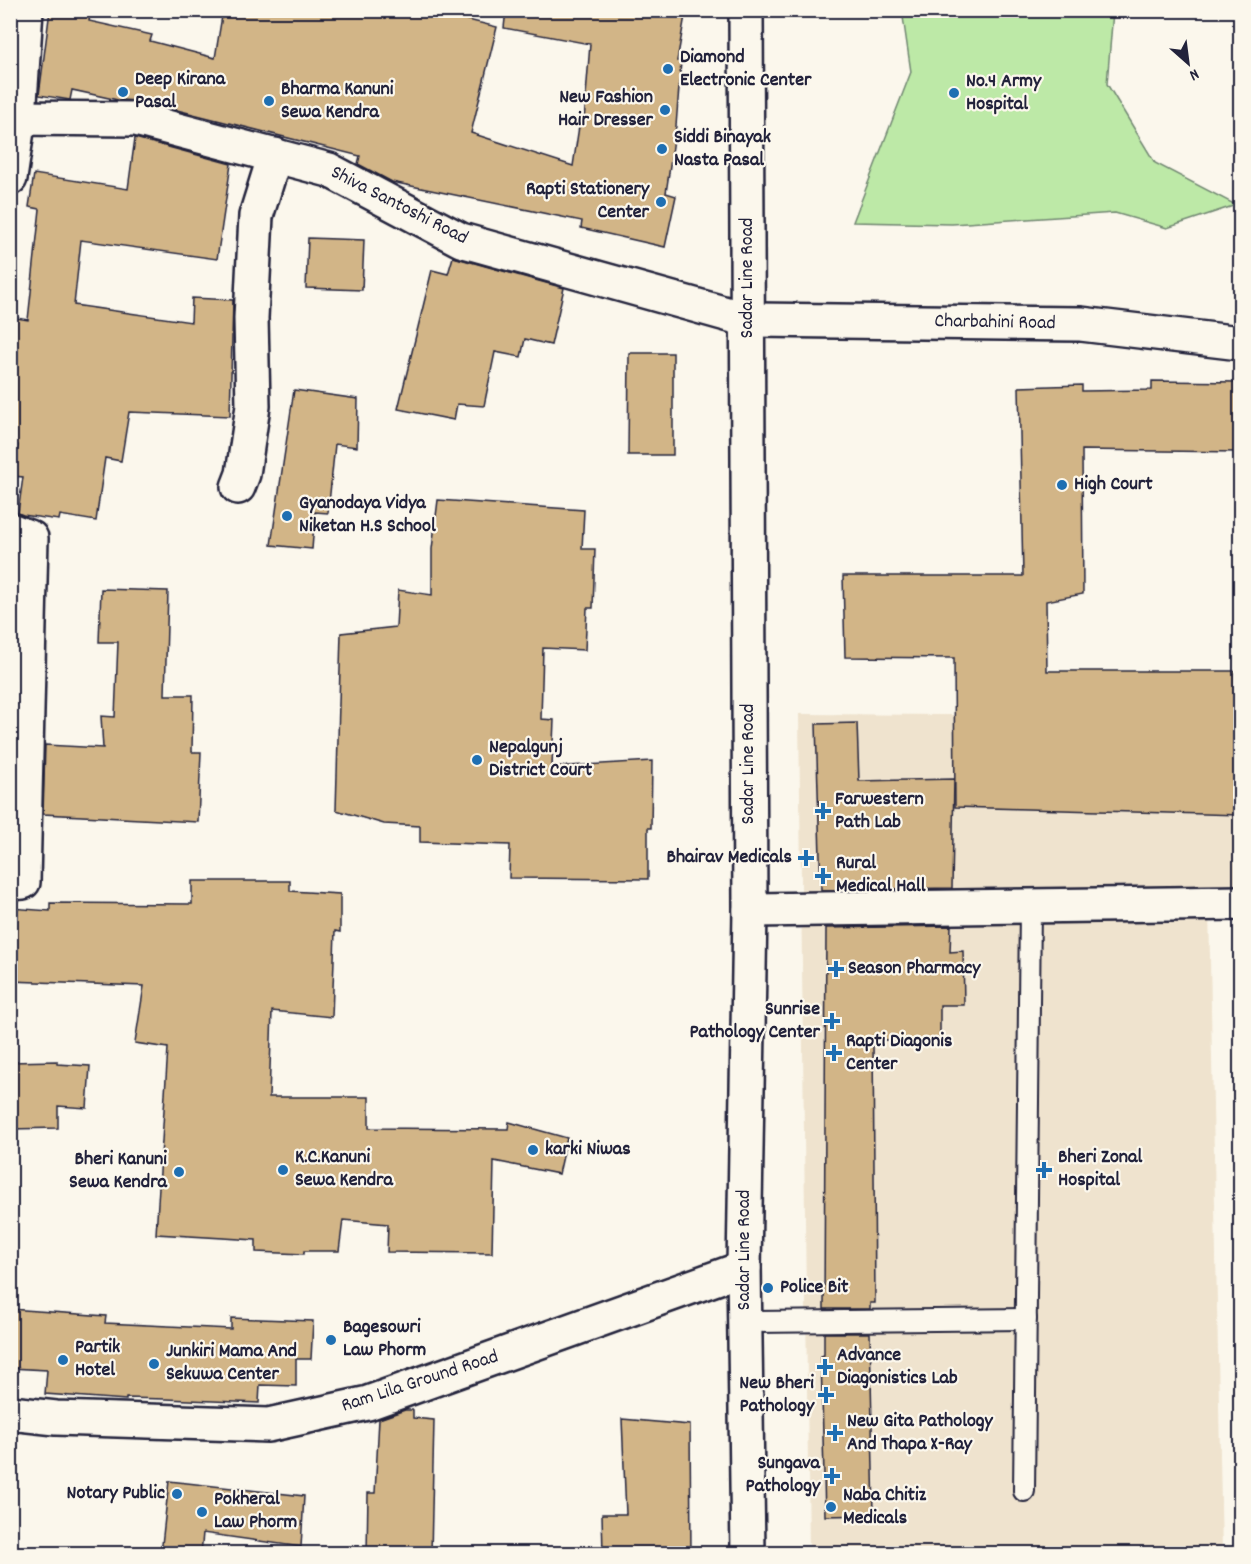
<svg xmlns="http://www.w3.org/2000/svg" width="1251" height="1564" font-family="Dekko,sans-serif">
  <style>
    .built { fill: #efe3ce; fill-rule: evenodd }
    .green { fill: #bde9a7; stroke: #708671; stroke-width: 1.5 }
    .building { fill: #d2b587; stroke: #22223b; stroke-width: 1.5 }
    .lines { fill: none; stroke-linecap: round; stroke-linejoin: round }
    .service-casing { stroke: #22223b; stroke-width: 24 }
    .minor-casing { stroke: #22223b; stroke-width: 38 }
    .secondary-casing { stroke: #22223b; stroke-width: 38 }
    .primary-casing { stroke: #22223b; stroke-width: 38 }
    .service { stroke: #fbf7ec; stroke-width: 20 }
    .minor { stroke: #fbf7ec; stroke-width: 33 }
    .secondary { stroke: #fbf7ec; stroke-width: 33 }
    .primary { stroke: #fbf7ec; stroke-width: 33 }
    .poi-dot { fill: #1f6fb2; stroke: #fbf7ec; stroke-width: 2 }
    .labels { text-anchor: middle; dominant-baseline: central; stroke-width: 4.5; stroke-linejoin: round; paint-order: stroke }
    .poi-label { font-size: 20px; font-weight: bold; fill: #22223b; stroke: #fbf7ec; text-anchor: start }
    .street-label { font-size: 20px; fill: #22223b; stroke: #fbf7ec }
  </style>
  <rect width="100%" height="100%" fill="#fbf7ec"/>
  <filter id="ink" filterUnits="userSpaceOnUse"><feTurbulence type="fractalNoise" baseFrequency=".0167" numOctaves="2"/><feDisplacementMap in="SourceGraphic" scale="12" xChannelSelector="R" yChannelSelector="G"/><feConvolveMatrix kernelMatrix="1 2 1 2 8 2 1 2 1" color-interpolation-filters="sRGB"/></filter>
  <g filter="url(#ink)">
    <!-- built -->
    <path class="built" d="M 799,714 L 1240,717 L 1240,908 L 1209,908 L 1222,1553 L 809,1553 ZM 892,780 L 895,896 L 821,899 L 819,782 ZM 923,833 L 953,834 L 951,894 L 922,894 ZM 826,938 L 875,1303 L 874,1303 L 824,1298 ZM 963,952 L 940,1005 L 940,1040 L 884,1040 L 883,953 ZM 871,1355 L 874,1515 L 825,1516 L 821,1356 Z"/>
    <!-- green -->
    <path class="green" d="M 902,10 L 1113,11 L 1107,84 L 1155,163 L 1236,205 L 1167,228 L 1115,213 L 952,224 L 853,222 L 911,72 Z"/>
    <!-- building -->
    <g class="building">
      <path d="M 50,10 L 91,10 L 89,21 L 152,35 L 150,41 L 215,58 L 223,10 L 427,10 L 497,27 L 471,133 L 573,166 L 580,120 L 584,121 L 590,44 L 504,28 L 506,10 L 686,10 L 677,61 L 681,61 L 676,126 L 666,193 L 676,196 L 665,247 L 581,228 L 582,221 L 392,182 L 358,164 L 360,156 L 141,101 L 118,100 L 72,90 L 70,100 L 39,95 Z"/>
      <path d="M 135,138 L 231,164 L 217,259 L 81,240 L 74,305 L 191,322 L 192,298 L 233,300 L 230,416 L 129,412 L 121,461 L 105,458 L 96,521 L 60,515 L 59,520 L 23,515 L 18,513 L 23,477 L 13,476 L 18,445 L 10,443 L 10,317 L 28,320 L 40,209 L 29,207 L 34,174 L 128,189 Z"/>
      <path d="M 308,238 L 364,240 L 362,290 L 306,288 Z"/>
      <path d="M 453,257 L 564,288 L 551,345 L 525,339 L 521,357 L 495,352 L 484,406 L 457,404 L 454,420 L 398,409 L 432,270 L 448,274 Z"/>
      <path d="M 629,353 L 673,353 L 673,455 L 628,455 Z"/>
      <path d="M 1152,381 L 1240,382 L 1240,452 L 1082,450 L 1083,594 L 1046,601 L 1047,671 L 1240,671 L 1240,815 L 955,807 L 954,658 L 845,657 L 843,576 L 1023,576 L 1019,387 L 1082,385 L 1082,391 L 1152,390 Z"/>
      <path d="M 294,390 L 358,399 L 357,447 L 335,444 L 328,513 L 315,512 L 312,549 L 271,545 Z"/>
      <path d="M 438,500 L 584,510 L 582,549 L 595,549 L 593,608 L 587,608 L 585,650 L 543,648 L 541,719 L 554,720 L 552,767 L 652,761 L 651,828 L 648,828 L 648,879 L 509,878 L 510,845 L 420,842 L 420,826 L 384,824 L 336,810 L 341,633 L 396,627 L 398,590 L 432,595 L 432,549 Z"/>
      <path d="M 101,589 L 168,591 L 165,695 L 193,695 L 192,752 L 201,752 L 198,822 L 43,814 L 45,745 L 103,748 L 101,716 L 115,717 L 118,642 L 99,642 Z"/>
      <path d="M 857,723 L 859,781 L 954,779 L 952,888 L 821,890 L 816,724 Z"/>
      <path d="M 192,881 L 290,881 L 290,891 L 340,894 L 340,932 L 335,931 L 332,1017 L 272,1011 L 269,1097 L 369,1097 L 369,1128 L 508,1129 L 509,1122 L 567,1138 L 559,1174 L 494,1161 L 492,1253 L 387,1252 L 388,1224 L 343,1220 L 339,1251 L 304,1251 L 304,1254 L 256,1252 L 256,1240 L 156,1234 L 168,1048 L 135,1043 L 144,986 L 10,981 L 10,908 L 50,911 L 50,903 L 192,904 Z"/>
      <path d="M 951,926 L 950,952 L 963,951 L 964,1005 L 940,1005 L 940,1040 L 873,1040 L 875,1303 L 870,1303 L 870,1309 L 824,1309 L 826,928 Z"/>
      <path d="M 57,1061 L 57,1064 L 90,1066 L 87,1108 L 58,1106 L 58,1128 L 10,1129 L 10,1062 Z"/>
      <path d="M 10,1309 L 106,1316 L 105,1323 L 231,1329 L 231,1318 L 313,1321 L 311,1359 L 296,1359 L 296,1386 L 260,1385 L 259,1403 L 166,1399 L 126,1398 L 126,1400 L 45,1394 L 47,1370 L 10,1368 Z"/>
      <path d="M 824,1333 L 870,1333 L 874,1515 L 825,1516 L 821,1356 L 824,1355 Z"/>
      <path d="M 405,1410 L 413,1410 L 413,1418 L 434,1420 L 431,1554 L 367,1554 L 368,1493 L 375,1493 L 379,1419 Z"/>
      <path d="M 622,1419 L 690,1425 L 691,1554 L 603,1554 L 602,1514 L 626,1514 Z"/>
      <path d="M 169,1481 L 304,1496 L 301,1547 L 203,1533 L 201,1554 L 161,1554 Z"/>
    </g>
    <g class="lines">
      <!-- service casing -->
      <g class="service-casing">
        <g id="service">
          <path d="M 745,1322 L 1026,1319"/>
          <path d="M 1024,1491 L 1030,907"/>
        </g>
      </g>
      <!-- minor casing -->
      <g class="minor-casing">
        <g id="minor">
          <path d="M 10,178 L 19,117 L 26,10"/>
          <path d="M 238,487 L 243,474 L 253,406 L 251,318 L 256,216 L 275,155"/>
          <path d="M 10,530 L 31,538 L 23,882 L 10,883"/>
          <path d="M 750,910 L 1240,903"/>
          <path d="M 10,1413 L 56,1418 L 268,1425 L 368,1403 L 744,1268"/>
        </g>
      </g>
      <!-- secondary casing -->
      <g class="secondary-casing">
        <path id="secondary" d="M 10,118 L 136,119 L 329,170 L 461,240 L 748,320 L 1081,324 L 1240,343"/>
      </g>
      <!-- primary casing -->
      <g class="primary-casing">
        <path id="primary" d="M 746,10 L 750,910 L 744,1268 L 748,1554"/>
      </g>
      <!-- service -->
      <use href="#service" class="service"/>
      <!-- minor -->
      <use href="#minor" class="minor"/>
      <!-- secondary -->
      <use href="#secondary" class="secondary"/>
      <!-- primary -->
      <use href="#primary" class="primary"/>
    </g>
  </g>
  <!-- markers -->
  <g class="poi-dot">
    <circle cx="668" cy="69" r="6"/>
    <circle cx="123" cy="92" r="6"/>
    <circle cx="954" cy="93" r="6"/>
    <circle cx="269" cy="101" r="6"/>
    <circle cx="665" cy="110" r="6"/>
    <circle cx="662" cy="149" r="6"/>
    <circle cx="661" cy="202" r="6"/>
    <circle cx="1062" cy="485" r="6"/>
    <circle cx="287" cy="516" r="6"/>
    <circle cx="477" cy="760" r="6"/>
    <path d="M820 802h6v6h6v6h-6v6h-6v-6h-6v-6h6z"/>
    <path d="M803 849h6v6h6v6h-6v6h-6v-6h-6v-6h6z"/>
    <path d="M820 867h6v6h6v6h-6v6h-6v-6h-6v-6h6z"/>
    <path d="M833 960h6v6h6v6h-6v6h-6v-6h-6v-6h6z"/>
    <path d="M829 1012h6v6h6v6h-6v6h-6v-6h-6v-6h6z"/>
    <path d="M831 1044h6v6h6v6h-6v6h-6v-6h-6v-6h6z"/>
    <circle cx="533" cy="1150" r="6"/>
    <circle cx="283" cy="1170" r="6"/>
    <path d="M1041 1161h6v6h6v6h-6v6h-6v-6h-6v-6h6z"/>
    <circle cx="179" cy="1172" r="6"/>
    <circle cx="768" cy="1288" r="6"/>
    <circle cx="331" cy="1340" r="6"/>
    <circle cx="63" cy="1360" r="6"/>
    <circle cx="154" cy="1364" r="6"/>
    <path d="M822 1358h6v6h6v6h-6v6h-6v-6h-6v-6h6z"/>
    <path d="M823 1386h6v6h6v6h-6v6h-6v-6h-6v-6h6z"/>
    <path d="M832 1424h6v6h6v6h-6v6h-6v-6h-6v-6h6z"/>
    <path d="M829 1467h6v6h6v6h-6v6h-6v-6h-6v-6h6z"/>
    <circle cx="177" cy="1494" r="6"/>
    <circle cx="831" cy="1507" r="6"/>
    <circle cx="202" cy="1512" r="6"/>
  </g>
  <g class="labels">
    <!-- poi labels -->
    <g class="poi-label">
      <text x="680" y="58">Diamond<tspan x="680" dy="23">Electronic Center</tspan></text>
      <text x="135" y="80">Deep Kirana<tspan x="135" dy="23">Pasal</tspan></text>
      <text x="966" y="82">No.4 Army<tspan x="966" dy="23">Hospital</tspan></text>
      <text x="281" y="90">Bharma Kanuni<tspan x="281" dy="23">Sewa Kendra</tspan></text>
      <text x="653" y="98" text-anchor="end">New Fashion<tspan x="653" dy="23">Hair Dresser</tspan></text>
      <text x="674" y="138">Siddi Binayak<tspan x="674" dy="23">Nasta Pasal</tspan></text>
      <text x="649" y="190" text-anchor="end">Rapti Stationery<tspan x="649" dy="23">Center</tspan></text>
      <text x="1074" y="485">High Court</text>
      <text x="299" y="504">Gyanodaya Vidya<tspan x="299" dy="23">Niketan H.S School</tspan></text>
      <text x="489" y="748">Nepalgunj<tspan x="489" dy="23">District Court</tspan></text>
      <text x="835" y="800">Farwestern<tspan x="835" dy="23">Path Lab</tspan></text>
      <text x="792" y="858" text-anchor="end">Bhairav Medicals</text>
      <text x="836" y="864">Rural<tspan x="836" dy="23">Medical Hall</tspan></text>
      <text x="848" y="969">Season Pharmacy</text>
      <text x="820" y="1010" text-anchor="end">Sunrise<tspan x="820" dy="23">Pathology Center</tspan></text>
      <text x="846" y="1042">Rapti Diagonis<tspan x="846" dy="23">Center</tspan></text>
      <text x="545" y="1150">karki Niwas</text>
      <text x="295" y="1158">K.C.Kanuni<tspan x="295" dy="23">Sewa Kendra</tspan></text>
      <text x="1058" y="1158">Bheri Zonal<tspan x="1058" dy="23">Hospital</tspan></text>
      <text x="167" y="1160" text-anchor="end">Bheri Kanuni<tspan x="167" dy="23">Sewa Kendra</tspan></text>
      <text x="780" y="1288">Police Bit</text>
      <text x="343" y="1328">Bagesowri<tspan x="343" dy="23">Law Phorm</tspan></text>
      <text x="75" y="1348">Partik<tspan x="75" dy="23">Hotel</tspan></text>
      <text x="166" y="1352">Junkiri Mama And<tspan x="166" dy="23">Sekuwa Center</tspan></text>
      <text x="837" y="1356">Advance<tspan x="837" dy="23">Diagonistics Lab</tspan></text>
      <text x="814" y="1384" text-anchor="end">New Bheri<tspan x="814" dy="23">Pathology</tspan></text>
      <text x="847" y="1422">New Gita Pathology<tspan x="847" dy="23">And Thapa X-Ray</tspan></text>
      <text x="820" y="1464" text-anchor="end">Sungava<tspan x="820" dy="23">Pathology</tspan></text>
      <text x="165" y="1494" text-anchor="end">Notary Public</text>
      <text x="843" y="1496">Naba Chitiz<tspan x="843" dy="23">Medicals</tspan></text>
      <text x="214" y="1500">Pokheral<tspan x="214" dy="23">Law Phorm</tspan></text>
    </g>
    <!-- street labels -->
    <g class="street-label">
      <text transform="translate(399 206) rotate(27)">Shiva Santoshi Road</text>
      <text transform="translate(748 278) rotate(-90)">Sadar Line Road</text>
      <text transform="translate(995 323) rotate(1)">Charbahini Road</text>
      <text transform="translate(749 764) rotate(-90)">Sadar Line Road</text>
      <text transform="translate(745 1250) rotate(-90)">Sadar Line Road</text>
      <text transform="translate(420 1382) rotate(-18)">Ram Lila Ground Road</text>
    </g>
  </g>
  <!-- margin -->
  <rect width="1251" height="1564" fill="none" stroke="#fbf7ec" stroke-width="36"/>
  <rect x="18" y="18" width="1215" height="1528" fill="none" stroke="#22223b" stroke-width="2" filter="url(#ink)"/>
  <!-- north arrow -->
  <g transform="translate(1188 63) rotate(152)" stroke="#fbf7ec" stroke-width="4.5" paint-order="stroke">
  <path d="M0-4.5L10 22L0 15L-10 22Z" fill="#22223b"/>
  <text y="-9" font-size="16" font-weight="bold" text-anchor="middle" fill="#22223b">N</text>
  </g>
</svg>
